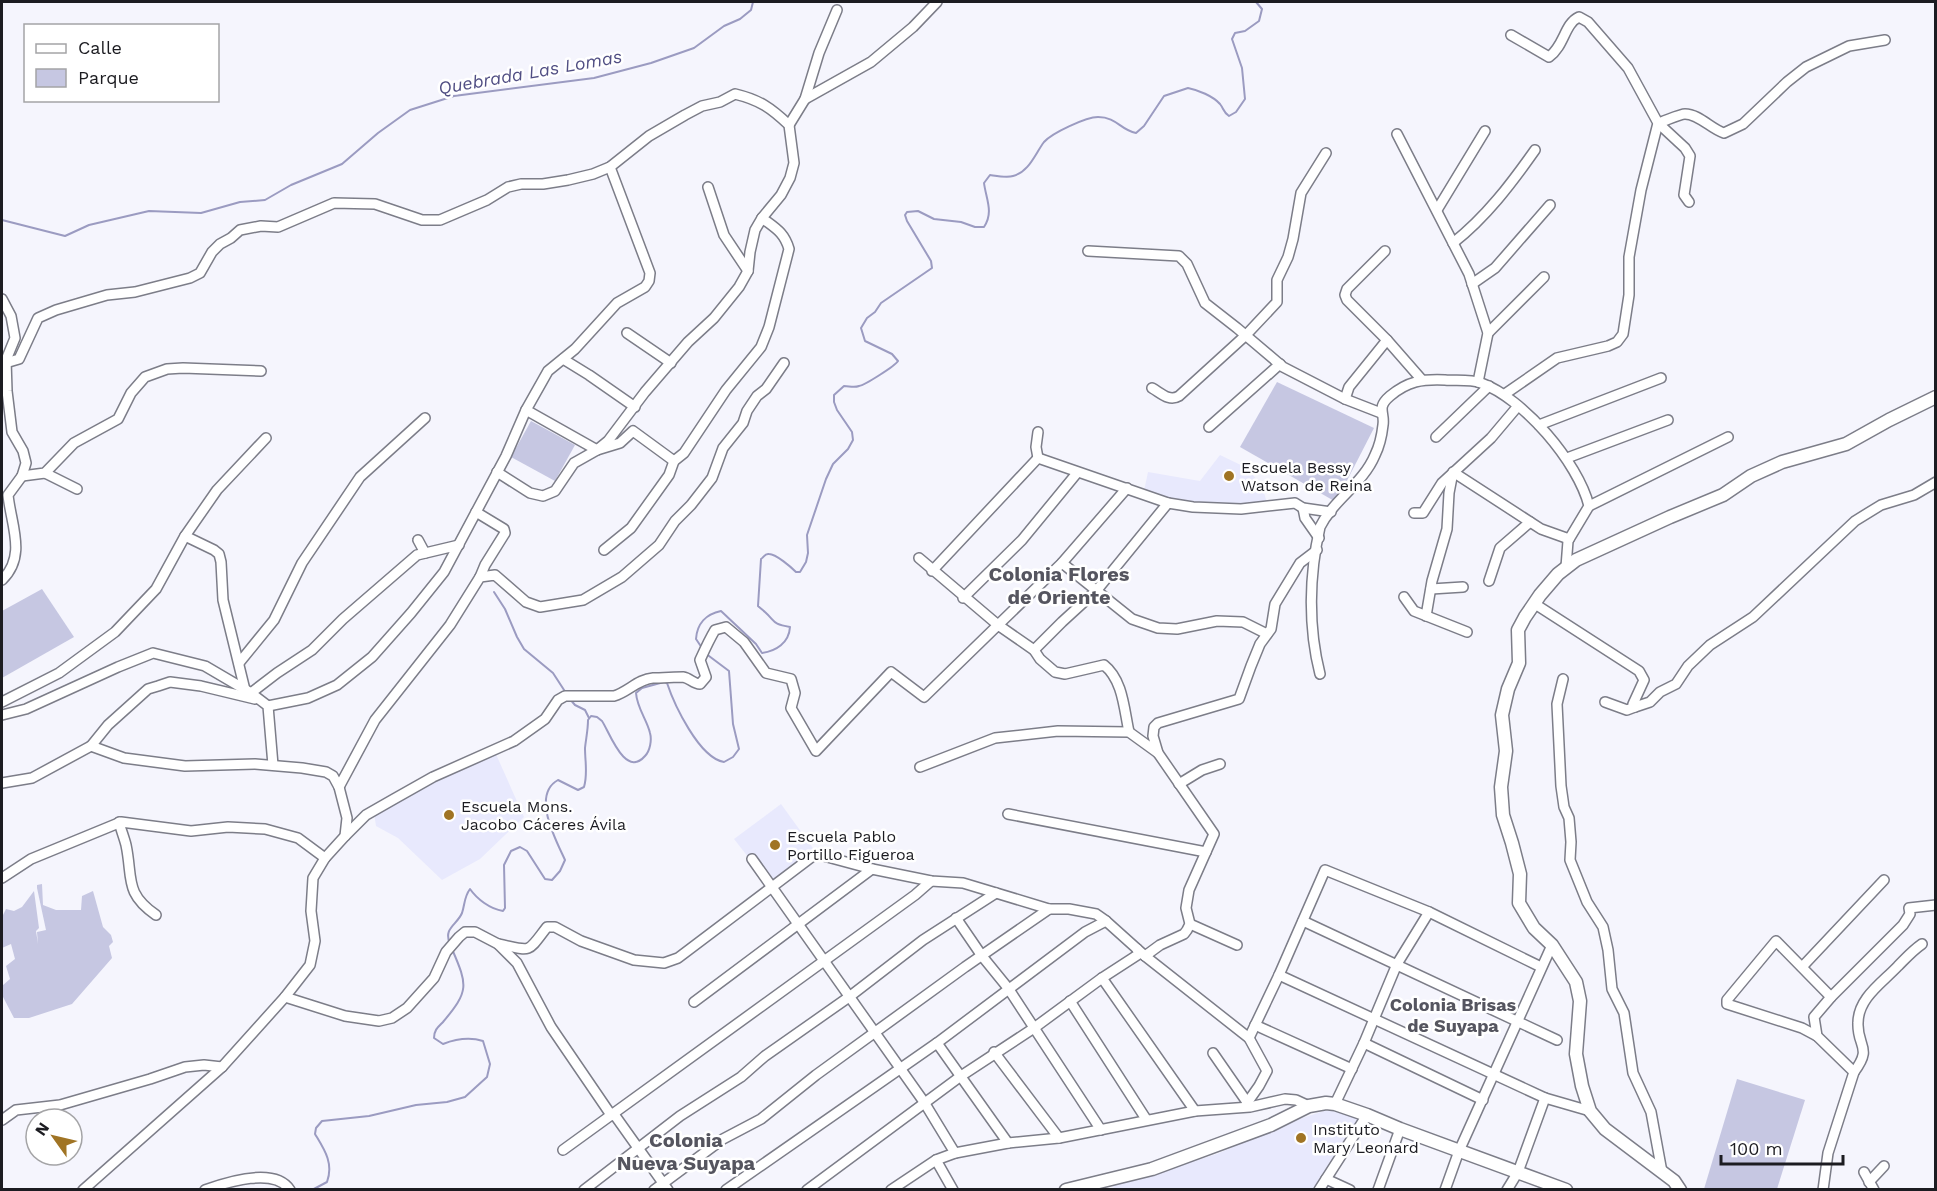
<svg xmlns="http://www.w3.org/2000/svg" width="1937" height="1191" font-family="'Work Sans',sans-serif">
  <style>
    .built { fill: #e8e9fd }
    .green { fill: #c6c7e2 }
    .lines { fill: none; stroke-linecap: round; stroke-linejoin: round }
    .stream { stroke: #9b9bc1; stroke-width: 2 }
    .minor-casing { stroke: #7c7d88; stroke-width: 12 }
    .tertiary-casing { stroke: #7c7d88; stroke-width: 15 }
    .minor { stroke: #fff; stroke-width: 9 }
    .tertiary { stroke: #fff; stroke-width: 12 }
    .poi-dot { fill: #a07424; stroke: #fff; stroke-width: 2 }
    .labels { text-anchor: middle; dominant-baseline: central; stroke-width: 5; stroke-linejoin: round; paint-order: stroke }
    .poi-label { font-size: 16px; fill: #1c1c21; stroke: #fff; text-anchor: start }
    .water-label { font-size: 18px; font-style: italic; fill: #504e83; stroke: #fff }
    .neighbourhood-label { font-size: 18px; font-weight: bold; fill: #55555f; stroke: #fff }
    .quarter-label { font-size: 20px; font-weight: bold; fill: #55555f; stroke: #fff }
  </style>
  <rect width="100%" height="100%" fill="#f5f5fd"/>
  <!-- built -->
  <g class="built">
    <path d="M 1220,455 L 1247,468 L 1262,486 L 1267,503 L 1228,506 L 1183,503 L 1144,491 L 1148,472 L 1200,481 Z"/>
    <path d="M 495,752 L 524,817 L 480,859 L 442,880 L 398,838 L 376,826 L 374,813 Z"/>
    <path d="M 781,804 L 815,851 L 770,885 L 734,839 Z"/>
    <path d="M 1324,1111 L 1338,1111 L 1362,1119 L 1315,1189 L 1116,1190 L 1112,1186 L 1217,1154 L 1290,1122 Z"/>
  </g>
  <!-- green -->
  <g class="green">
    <path d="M 1277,382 L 1374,428 L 1336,502 L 1240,447 Z"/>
    <path d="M 531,421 L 575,445 L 555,481 L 511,457 Z"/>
    <path d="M 42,589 L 74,637 L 2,678 L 2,611 Z"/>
    <path d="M 42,884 L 43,905 L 56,910 L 81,910 L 82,896 L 93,891 L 103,927 L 111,935 L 113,942 L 109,946 L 112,958 L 72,1004 L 29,1018 L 14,1018 L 2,995 L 2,986 L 10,979 L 6,966 L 15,959 L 11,944 L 2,948 L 2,917 L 6,909 L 14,911 L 22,907 L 34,891 L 39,928 L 36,931 L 38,944 L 37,932 L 46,930 L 37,888 L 37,885 Z"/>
    <path d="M 1737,1079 L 1805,1100 L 1777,1189 L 1704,1189 Z"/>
  </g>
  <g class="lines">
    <!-- stream -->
    <g class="stream">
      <path d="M 2,220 L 65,236 L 89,225 L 149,211 L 201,213 L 240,202 L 265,200 L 291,185 L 342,164 L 378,133 L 410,110 L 454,96 L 594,78 L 651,63 L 694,48 L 724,26 L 740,19 L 751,10 L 753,2"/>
      <path d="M 494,592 L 505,609 L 517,637 L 524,649 L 553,673 L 566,693"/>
      <path d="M 702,648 L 696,639 C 697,624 706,614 721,611 L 756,644 L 762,653 C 776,651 789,643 790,627 C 772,624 776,622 765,612 C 763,610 760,608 758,606 L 761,559 C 764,557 765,553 769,554 C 776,554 791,567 796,572 L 800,572 L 806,562 L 808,553 L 807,535 L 826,479 L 833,464 L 848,449 L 853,440 L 852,432 L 837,410 L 834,402 L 834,395 L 844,386 C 849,386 854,388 859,386 C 865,385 895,366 898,361 L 892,354 L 865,341 L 861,328 L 867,318 L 875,312 L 881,303 L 932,268 L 931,261 L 907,221 L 905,215 L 907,212 L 918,211 L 934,219 L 961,222 L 975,227 L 984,227 C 994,212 986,199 984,183 L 990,175 C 997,176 1007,178 1013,176 C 1029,172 1035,154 1044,142 C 1052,133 1086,117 1098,117 C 1117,117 1120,130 1136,133 L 1144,126 L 1164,96 L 1188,88 C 1198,90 1213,96 1220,104 C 1224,109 1223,112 1229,116 L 1236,112 L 1245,99 L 1242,68 L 1232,39 L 1235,33 L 1245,31 L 1259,21 L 1262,9 L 1256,2"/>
      <path d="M 569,698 L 575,705 L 585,710 L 589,718"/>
      <path d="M 450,944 C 443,928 457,925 462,913 C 465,904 464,897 470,889 C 477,899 490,909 503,911 L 505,908 L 504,865 L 511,851 L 520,847 L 527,851 L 545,879 L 552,880 L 560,871 L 565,860 C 556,840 531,795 558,780 L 578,790 L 584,787 C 588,774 585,762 585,748 C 586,738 588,730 588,720 L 591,716 L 597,717 L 602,721 C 609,731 625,779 645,756 C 650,751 652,740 650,733 C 647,720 637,708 636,693 L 642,688 L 664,682 L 667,683 C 674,704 699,758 724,762 L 733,757 L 739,749 L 733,724 L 729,671 L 705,653"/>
      <path d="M 312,1190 L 327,1182 C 334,1163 324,1149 315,1134 L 316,1128 L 322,1121 L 369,1116 L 416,1105 L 447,1102 L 465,1097 L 487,1077 L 490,1064 L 483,1041 C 470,1037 456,1039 443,1044 L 434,1038 C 434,1030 438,1027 443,1022 C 469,991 468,986 452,949"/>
    </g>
    <!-- minor casing -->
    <g class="minor-casing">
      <g id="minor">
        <path d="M 805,99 L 871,62 L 913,27 L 937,2"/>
        <path d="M 789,125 L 805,99 L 819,53 L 837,10"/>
        <path d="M 1397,134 L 1469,274 L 1488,333 L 1478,382"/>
        <path d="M 708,187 L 724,235 L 748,271"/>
        <path d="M 1689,202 L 1684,195 L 1690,156 L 1685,148 L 1658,123 C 1665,121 1680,114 1685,114 C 1699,114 1711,129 1724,133 L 1743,124 L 1787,82 L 1806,67 L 1849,46 L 1885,40"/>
        <path d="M 1437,210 L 1485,131"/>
        <path d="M 1453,243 C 1486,217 1511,184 1535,150"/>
        <path d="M 1088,251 L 1179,256 L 1187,264 L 1205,303 L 1237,328 L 1283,367 L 1345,399 L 1381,413"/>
        <path d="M 1385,251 L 1347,289 L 1345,295 L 1347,300 L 1387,340 L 1422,380"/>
        <path d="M 1472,284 L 1495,268 L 1550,205"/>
        <path d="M 2,299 L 11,316 L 15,338 L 6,360 L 7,391 L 12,432 L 23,451 L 26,463 L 22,476 L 8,495 C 11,525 27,556 2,580"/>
        <path d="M 627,333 L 671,363"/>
        <path d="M 1488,333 L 1544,277"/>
        <path d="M 563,359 L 589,375 L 635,407"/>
        <path d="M 2,364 L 19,359 L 38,318 L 56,310 L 107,295 L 135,292 L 190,278 L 200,273 L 212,252 L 220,244 L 231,238 L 240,230 L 261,226 L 278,227 L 334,203 L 375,204 L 422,220 L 440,220 L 487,200 L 508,187 L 521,184 L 543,184 L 568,180 L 593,174 L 610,167 L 649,136 L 685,115 L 702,106 L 720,102 L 735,94 C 760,100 771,108 789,125 L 794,163 L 790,178 L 781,195 L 762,218 L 755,230 L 750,252 L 748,271 L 739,287 L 714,318 L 688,342 L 645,392 L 608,441 L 597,450 L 574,463 L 555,491 L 543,496 L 530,493 L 497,472"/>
        <path d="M 1152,388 C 1161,393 1169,402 1179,396 L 1246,335 L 1277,302 L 1277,280 L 1288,257 L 1293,239 L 1301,193 L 1326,153"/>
        <path d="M 1505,394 L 1557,358 L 1608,346 L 1617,342 L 1623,334 L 1629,295 L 1629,257 L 1641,190 L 1658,123 L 1628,68 L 1588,22 L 1579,17 C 1564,24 1565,45 1549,57 L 1511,35"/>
        <path d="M 1345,399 L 1349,387 L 1387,340"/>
        <path d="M 526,410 L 597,450 L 620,443 L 633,431 L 674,461"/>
        <path d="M 1539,425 L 1661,378"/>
        <path d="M 1209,427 L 1280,364"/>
        <path d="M 1038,432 L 1036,447 L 1038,458"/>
        <path d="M 1436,437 L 1489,386"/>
        <path d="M 1038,458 L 1168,503 L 1193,507 L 1241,509 L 1295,503 L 1303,508 L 1331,512"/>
        <path d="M 1567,458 L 1668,420"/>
        <path d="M 45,473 L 77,489"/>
        <path d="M 22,476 L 45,473 L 74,443 L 118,419 L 131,393 L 145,377 L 167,369 L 183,368 L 261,371"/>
        <path d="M 1589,506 L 1728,437"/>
        <path d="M 1303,508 L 1305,518 L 1319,538"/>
        <path d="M 476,512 L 504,529 L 505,533 L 485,565 L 480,577"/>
        <path d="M 1414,513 L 1423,513 L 1442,483 L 1491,438 L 1518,406"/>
        <path d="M 185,536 L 214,550 L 219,554 L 221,562 L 223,600 L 245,690"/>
        <path d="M 418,540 L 425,553"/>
        <path d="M 604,550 L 631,528 L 669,475 L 674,461 L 684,453 L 726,390 L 761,347 L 769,327 L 789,249 C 784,232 775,228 762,218"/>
        <path d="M 919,558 L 998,625 L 1062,563 L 1127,488"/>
        <path d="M 1062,563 L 1132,619 L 1158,628 L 1177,629 L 1217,621 L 1243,622 L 1267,634"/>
        <path d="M 932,571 L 1038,458"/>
        <path d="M 1489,581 L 1500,548 L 1530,522"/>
        <path d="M 1431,589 L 1463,587"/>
        <path d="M 1404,597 L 1414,611 L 1467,632"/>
        <path d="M 963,598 L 1022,540 L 1077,473"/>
        <path d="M 1535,604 L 1639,671 L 1644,680 L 1633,704 L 1635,707 L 1650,702 L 1660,692 L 1676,684 L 1688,666 L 1710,645 L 1753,617 L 1855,521 L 1881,505 L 1914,495 L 1936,482"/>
        <path d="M 1426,616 L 1432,581 L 1447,529 L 1449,493 L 1453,472 L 1541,529 L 1569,539"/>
        <path d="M 1034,650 L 1062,622 L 1097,590 L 1168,503"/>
        <path d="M 239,663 L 274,620 L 302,563 L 360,477 L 425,418"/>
        <path d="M 1320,674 C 1308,627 1309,575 1320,527 C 1333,500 1363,484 1375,455 C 1379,447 1382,434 1383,425 C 1385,412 1376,408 1390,396 C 1408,381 1422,379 1445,380 C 1456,381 1470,379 1481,383 C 1523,398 1578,462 1589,506 L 1568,541 L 1566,567"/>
        <path d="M 1563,679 L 1557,704 L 1561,786 L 1564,807 L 1569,818 L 1571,842 L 1570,860 L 1587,902 L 1603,927 L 1608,950 L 1612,989 L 1624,1013 L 1633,1073 L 1651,1112 L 1662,1172"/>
        <path d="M 251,693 L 277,673 L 312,650 L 343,619 L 417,555 L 459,545"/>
        <path d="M 2,702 L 59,673 L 115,632 L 156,589 L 185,536 L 217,490 L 266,438"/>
        <path d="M 1605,702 L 1627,710 L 1635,707"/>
        <path d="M 268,706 L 308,698 L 337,685 L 372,657 L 411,613 L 444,572 L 506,456 L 526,410 L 548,371 L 575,349 L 617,303 L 645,287 L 649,281 L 650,273 L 610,167"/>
        <path d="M 2,715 L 26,709 L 118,667 L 153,653 L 205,666 L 251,693 L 268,706 L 273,765"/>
        <path d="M 920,767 L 995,738 L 1058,731 L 1129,732 L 1158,753"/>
        <path d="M 2,783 L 32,778 L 91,746 L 108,725 L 148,689 L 158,686 L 170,682 L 201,686 L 255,699"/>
        <path d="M 1179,784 L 1202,770 L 1220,764"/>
        <path d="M 339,787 L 375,720 L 450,625 L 480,577 L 495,575 L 526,602 L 540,607 L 583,600 L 622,577 L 659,545 L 675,521 L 691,505 L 712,478 L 723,448 L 743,423 L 747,411 L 757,396 L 766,389 L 784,363"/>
        <path d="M 1008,814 L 1206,852"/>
        <path d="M 119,822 C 121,830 124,837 126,845 C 133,878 124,893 156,915"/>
        <path d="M 345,836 L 366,815 L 394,799 L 433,777 L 514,741 L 545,719 L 558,700 L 565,696 L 614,696 C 628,692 638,679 653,678 C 661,678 676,677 683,677 C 690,678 693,684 700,684 L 706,677 L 700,660 C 705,649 709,640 715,630 L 726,627 L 744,642 L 766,673 L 791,679 L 795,693 L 791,708 L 816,751 L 891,672 L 924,697 L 998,625 L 1034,650 L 1040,659 L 1055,672 L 1065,674 L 1104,665 C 1123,680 1124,709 1129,732"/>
        <path d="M 752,859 L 924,1102 L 955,1153"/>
        <path d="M 2,878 L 31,859 L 121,822 L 191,831 L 228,827 L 265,829 L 298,838 L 325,858"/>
        <path d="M 956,918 L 982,956 L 1008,988 L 1101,1130"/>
        <path d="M 1303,921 L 1557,1040"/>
        <path d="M 1190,924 L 1237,945"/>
        <path d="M 498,944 C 533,951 526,954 547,927 L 555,927 L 581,941 L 634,960 L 664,963 L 678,958 L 813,856 L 820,855 L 872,869 L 931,881 L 963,883 L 1049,909 L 1069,909 L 1096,914 L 1106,921 L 1145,956 L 1249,1038 L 1267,1071 L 1259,1086 L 1247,1103"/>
        <path d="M 1145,956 L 1160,945 L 1184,934 L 1187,930 L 1190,924 L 1186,908 L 1189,890 L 1214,834 L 1158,753 L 1153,736 L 1154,727 L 1158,723 L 1239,699 L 1251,666 L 1260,644 L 1271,629 L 1275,604 L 1300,563 L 1317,550"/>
        <path d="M 1802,967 L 1884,880"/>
        <path d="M 1279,975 L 1545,1098 L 1590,1111"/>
        <path d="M 1102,978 L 1195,1111"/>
        <path d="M 285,997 L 345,1016 L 379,1021 L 392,1018 L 407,1008 L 434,978 L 446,952 L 459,937 L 465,932 L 475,932 L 498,944 L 517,963 L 551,1027 L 609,1112 L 616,1117 L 668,1190"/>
        <path d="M 1070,1001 L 1146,1119"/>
        <path d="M 694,1002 L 872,869"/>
        <path d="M 1255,1025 L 1352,1069"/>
        <path d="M 1817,1036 L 1802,1028 L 1727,1004 L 1727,1000 L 1776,941 L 1831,997"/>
        <path d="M 1249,1038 L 1279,975 L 1325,870 L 1429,912 L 1541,967"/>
        <path d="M 937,1043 L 1008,1143"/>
        <path d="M 1364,1043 L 1483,1100"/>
        <path d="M 994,1052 L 1059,1138"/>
        <path d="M 1213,1053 L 1249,1105"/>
        <path d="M 1854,1072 C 1873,1047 1857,1047 1858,1023 C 1858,998 1882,983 1898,966 C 1906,958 1912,951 1922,944"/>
        <path d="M 1335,1104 L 1364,1043 L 1397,964 L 1429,912"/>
        <path d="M 2,1120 L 16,1110 L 60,1105 L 150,1079 L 185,1067 L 204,1065 L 222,1067"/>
        <path d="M 563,1150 L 915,895 L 931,881"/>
        <path d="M 936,1160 L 953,1190"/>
        <path d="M 1864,1172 L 1874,1190"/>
        <path d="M 1326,1179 L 1350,1190"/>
        <path d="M 1869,1182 L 1884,1166"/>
        <path d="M 83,1190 L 222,1067 L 285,997 L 310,965 L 315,941 L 311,911 L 313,878 L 325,858 L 345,836 L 347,818 L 339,787 L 333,776 L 326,772 L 302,768 L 255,764 L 185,766 L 124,758 L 91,746"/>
        <path d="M 205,1190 C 227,1182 275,1167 290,1190"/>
        <path d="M 584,1190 L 680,1116 L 741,1077 L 765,1056 L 849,997 L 923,940 L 996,893"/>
        <path d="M 654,1190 L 723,1139 L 761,1119 L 816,1075 L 965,967 L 1049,909"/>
        <path d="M 726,1190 L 937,1043 L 1085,932 L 1106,921"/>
        <path d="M 807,1190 L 961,1076 L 1034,1028 L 1102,978 L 1139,954 L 1137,949"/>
        <path d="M 891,1190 L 936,1160 L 955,1153 L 1008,1143 L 1059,1138 L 1195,1111 L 1250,1107 L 1285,1099 L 1296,1100 L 1309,1106"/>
        <path d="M 1319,1190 L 1367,1115"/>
        <path d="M 1378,1190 L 1400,1129"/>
        <path d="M 1445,1190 L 1459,1151 L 1552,945"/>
        <path d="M 1507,1190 L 1518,1172 L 1545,1098"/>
        <path d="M 1823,1190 L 1828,1153 L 1854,1072 L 1817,1036 L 1814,1017 L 1831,997 L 1903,925 L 1910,914 L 1909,908 L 1936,905"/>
      </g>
    </g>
    <!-- tertiary casing -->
    <g class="tertiary-casing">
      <g id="tertiary">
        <path d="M 1066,1190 L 1152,1169 L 1271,1125 L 1309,1106 L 1326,1103 L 1335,1104 L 1367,1115 L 1400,1129 L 1566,1190"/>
        <path d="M 1680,1190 L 1674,1181 L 1605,1129 L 1590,1111 L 1582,1086 L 1576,1054 L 1580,1001 L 1576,982 L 1552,945 L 1534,928 L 1519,903 L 1520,874 L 1512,843 L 1503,815 L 1501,787 L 1506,751 L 1502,715 L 1508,689 L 1519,663 L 1518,630 L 1525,617 L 1540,595 L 1558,574 L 1576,560 L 1670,517 L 1723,495 L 1751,476 L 1782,462 L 1846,444 L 1889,420 L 1936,397"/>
      </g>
    </g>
    <!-- minor -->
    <use href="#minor" class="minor"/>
    <!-- tertiary -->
    <use href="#tertiary" class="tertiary"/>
  </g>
  <!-- markers -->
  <g class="poi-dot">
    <circle cx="1229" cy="476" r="6"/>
    <circle cx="449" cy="815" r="6"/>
    <circle cx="775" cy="845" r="6"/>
    <circle cx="1301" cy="1138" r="6"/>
  </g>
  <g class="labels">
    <!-- poi labels -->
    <g class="poi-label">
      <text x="1241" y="467">Escuela Bessy<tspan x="1241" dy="18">Watson de Reina</tspan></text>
      <text x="461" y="806">Escuela Mons.<tspan x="461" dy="18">Jacobo Cáceres Ávila</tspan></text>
      <text x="787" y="836">Escuela Pablo<tspan x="787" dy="18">Portillo Figueroa</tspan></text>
      <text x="1313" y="1129">Instituto<tspan x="1313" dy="18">Mary Leonard</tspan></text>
    </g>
    <!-- water labels -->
    <g class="water-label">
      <text transform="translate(530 72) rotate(-10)">Quebrada Las Lomas</text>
    </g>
    <!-- neighbourhood labels -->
    <g class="neighbourhood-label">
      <text x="1453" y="1004">Colonia Brisas<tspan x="1453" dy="21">de Suyapa</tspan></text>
    </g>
    <!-- quarter labels -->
    <g class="quarter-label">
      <text x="1059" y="574">Colonia Flores<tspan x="1059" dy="23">de Oriente</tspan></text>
      <text x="686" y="1140">Colonia<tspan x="686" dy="23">Nueva Suyapa</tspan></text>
    </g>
  </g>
  <!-- border -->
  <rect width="1937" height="1191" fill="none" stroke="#1c1c21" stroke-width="6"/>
  <!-- legend -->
  <rect x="24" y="24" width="195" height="78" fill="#ffffff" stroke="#a4a4a6" stroke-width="1.5"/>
  <rect x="36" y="44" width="30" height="9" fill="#ffffff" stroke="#a4a4a6" stroke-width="1.5"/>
  <text x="78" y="54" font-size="18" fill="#1c1c21">Calle</text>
  <rect x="36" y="69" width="30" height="18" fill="#c6c7e2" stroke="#a4a4a6" stroke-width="1.5"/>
  <text x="78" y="84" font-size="18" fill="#1c1c21">Parque</text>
  <!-- north arrow -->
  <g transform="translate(54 1137) rotate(304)"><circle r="28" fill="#ffffff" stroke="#a4a4a6" stroke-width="1.5"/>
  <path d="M0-4.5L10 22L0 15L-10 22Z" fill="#a07424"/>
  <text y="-9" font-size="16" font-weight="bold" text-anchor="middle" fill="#1c1c21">N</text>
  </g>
  <!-- scale -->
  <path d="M1721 1155v9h122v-9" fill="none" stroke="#1c1c21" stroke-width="3"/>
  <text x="1730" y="1155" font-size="18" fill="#1c1c21" stroke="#ffffff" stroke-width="4.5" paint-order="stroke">100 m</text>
</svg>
